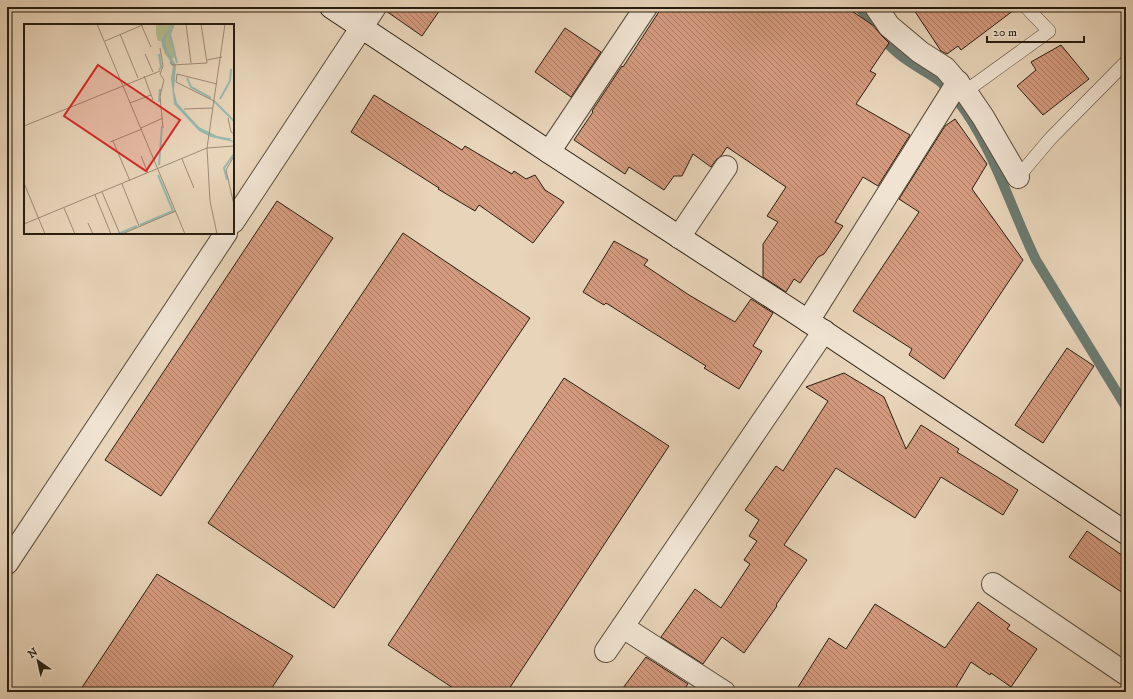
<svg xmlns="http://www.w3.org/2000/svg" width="1133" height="699" font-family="'IM FELL DW Pica',serif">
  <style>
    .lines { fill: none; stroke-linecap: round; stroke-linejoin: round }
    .stream { stroke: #6b7a70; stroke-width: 10 }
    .building { fill: url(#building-back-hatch); stroke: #291e11 }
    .lane-casing { stroke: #594c3b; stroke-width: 14 }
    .street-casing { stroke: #594c3b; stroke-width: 24 }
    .secondary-casing { stroke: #291e11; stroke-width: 24 }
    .lane { stroke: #f0e3d2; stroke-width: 13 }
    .street { stroke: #f0e3d2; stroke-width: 22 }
    .secondary { stroke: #f0e3d2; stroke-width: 22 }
    .inset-river { fill: none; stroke: #97b8af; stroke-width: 2 }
    .inset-road { fill: none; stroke: #9c8b76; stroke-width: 1 }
    .view { fill: #d62828; fill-opacity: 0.15; stroke: #d62828; stroke-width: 2 }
    .inset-edge { fill: none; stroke: #291e11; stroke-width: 2 }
  </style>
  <defs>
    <pattern id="building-back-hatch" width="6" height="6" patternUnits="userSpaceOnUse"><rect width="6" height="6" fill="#d49a7e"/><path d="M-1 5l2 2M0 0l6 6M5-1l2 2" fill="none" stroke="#ac7d66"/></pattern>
  </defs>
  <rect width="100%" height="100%" fill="#e8d4b9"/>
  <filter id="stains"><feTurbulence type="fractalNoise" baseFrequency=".005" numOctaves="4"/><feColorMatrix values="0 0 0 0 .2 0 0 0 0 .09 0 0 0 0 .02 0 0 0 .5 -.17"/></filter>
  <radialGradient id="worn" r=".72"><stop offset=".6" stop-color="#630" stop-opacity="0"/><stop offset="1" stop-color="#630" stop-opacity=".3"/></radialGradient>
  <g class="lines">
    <!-- stream -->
    <path class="stream" d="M 859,7 C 872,23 884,43 900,55 C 912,65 926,71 938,80 C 945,85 951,93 957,100 C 992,144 1011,209 1036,260 L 1126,407"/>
  </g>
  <!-- building -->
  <g class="building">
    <path d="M 387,7 L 442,7 L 422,36 L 386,11 Z"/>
    <path d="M 662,7 L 846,7 L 874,26 L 881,35 L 889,43 L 870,71 L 876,74 L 856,104 L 910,135 L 878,186 L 863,177 L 835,222 L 843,226 L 824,254 L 818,257 L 800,283 L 794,279 L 786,292 L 763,277 L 763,244 L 778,222 L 767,216 L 786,187 L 727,147 L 721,156 L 716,160 L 711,167 L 693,154 L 682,176 L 674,176 L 664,190 L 629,167 L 625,174 L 574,140 L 593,112 L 592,111 L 622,66 L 623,67 Z"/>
    <path d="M 912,7 L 1018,7 L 961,50 L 958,46 L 947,54 L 941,51 Z"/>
    <path d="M 565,28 L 601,52 L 571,97 L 535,72 Z"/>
    <path d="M 1061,45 L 1089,79 L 1043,115 L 1017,86 L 1036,70 L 1031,62 Z"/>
    <path d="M 374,95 L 462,150 L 465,146 L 512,174 L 514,171 L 526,179 L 535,175 L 545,190 L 564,202 L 533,243 L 479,205 L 475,211 L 438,189 L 439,188 L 351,132 Z"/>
    <path d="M 955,119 L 987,164 L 972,189 L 1023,260 L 944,379 L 909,355 L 912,349 L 853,311 L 919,212 L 899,199 L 945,126 Z"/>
    <path d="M 277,201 L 333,238 L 161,496 L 105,460 Z"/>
    <path d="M 403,233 L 530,318 L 334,608 L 208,523 Z"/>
    <path d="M 614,241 L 648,260 L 644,265 L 689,295 L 735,322 L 751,299 L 773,313 L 753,346 L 762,351 L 739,389 L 704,368 L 706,366 L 606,303 L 604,305 L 583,292 Z"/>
    <path d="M 1067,348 L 1094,366 L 1043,443 L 1015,425 Z"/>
    <path d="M 844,373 L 884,397 L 906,449 L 921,425 L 959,449 L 957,452 L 1018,490 L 1003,515 L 941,477 L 915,518 L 836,468 L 784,545 L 807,560 L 776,605 L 777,606 L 744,653 L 722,637 L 703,664 L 661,637 L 695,589 L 721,608 L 750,564 L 744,560 L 757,541 L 749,536 L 759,520 L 745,510 L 776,466 L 783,471 L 828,401 L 806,387 Z"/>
    <path d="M 564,378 L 669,446 L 507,692 L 459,692 L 388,645 Z"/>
    <path d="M 1087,531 L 1126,558 L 1126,595 L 1069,557 Z"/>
    <path d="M 157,574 L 293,656 L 269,692 L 79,692 Z"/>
    <path d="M 978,602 L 1010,625 L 1007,629 L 1037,649 L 1011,687 L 991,673 L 990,675 L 971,662 L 953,692 L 795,692 L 829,638 L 846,649 L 875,604 L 945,648 Z"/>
    <path d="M 646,657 L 688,684 L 682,692 L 620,692 Z"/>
  </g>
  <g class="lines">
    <!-- lane casing -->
    <g class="lane-casing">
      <g id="lane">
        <path d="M 966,91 L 1049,31 L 1026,7"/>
        <path d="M 1018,177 L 1050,139 L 1126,62"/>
      </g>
    </g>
    <!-- street casing -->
    <g class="street-casing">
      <g id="street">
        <path d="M 876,7 L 889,26 L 920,52 L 945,68 L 968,95 L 983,117 L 1018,177"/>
        <path d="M 549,152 L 646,7"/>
        <path d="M 233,222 L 375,7"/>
        <path d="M 679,237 L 726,167"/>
        <path d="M 808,321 L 958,82"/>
        <path d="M 7,563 L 226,233"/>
        <path d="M 993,584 L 1126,674"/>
        <path d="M 623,627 L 724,692"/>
        <path d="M 606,651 L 824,331"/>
      </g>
    </g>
    <!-- secondary casing -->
    <g class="secondary-casing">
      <path id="secondary" d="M 331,7 L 549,152 L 808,321 L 1126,533"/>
    </g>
    <!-- lane -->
    <use href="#lane" class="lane"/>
    <!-- street -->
    <use href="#street" class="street"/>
    <!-- secondary -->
    <use href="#secondary" class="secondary"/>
  </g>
  <!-- overview -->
  <g transform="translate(24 24)">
    <rect width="210" height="210" fill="#e8d4b9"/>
    <path d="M 132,0 L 151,0 L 146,10 L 151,34 L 146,35 L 141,30 L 137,17 L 134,17 L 132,10 Z" fill="#b4bd90"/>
    <path d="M 148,0 L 141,16 L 143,26 L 152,41 L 150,66 L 153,79 L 175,103 L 193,112 L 209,115 L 206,115 L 210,118 L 187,113 L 175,107 L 150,80 L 147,54 L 149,43 L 138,22 L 138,15 Z" fill="#97b8af"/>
    <path class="inset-river" d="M 150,0 L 146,10 L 153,39M 135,30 L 137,43 L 135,46M 163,54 L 167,63 L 187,74M 196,75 L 206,57 L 207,45M 190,77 L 210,97M 135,78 L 136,65M 135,141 L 138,102M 203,156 L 200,144 L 210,130M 116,201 L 149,187 L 134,151M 94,210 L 113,202"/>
    <path class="inset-road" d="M 73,0 L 161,210M 117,0 L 127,23M 162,0 L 167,39M 96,10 L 114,54M 81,17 L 121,0M 136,24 L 139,42 L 136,50 L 140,56 L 136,72 L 139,104M 121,30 L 129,48M 183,36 L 198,33M 146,38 L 148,41 L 183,39 L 177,0M 120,52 L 129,76M 190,77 L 152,58 L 153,50 L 193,60M 106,79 L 127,71M 160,85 L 189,84M 204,94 L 207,108 L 210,110M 0,102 L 136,47M 117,104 L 139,94M 89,117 L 106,157M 86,118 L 118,105M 117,132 L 124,149M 210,132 L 202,146 L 210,181M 158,135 L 170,164M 0,159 L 21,210M 98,160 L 115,202M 78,168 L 96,210M 71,171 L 87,210M 40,184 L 51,210M 64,199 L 69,210M 0,200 L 183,124 L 210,122M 98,210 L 152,187M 193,210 L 186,177 L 183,124 L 201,0"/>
    <path class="view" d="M 74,41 L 156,96 L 122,147 L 40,92 Z"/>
    <rect width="210" height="210" class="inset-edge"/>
  </g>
  <!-- margin -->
  <rect width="1133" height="699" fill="none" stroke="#e8d4b9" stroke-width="24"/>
  <rect x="8" y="8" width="1117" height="683" fill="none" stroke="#291e11" stroke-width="2"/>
  <rect x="12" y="12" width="1109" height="675" fill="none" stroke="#291e11"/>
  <!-- north arrow -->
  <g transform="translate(38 661) rotate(326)" stroke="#f0e3d2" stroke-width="3" paint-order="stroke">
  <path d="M0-3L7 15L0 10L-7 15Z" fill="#291e11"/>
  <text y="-6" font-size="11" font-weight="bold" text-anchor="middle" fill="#291e11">N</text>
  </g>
  <!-- scale -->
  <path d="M987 36v6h97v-6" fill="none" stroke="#291e11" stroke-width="2"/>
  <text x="993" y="36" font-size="12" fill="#291e11" stroke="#f0e3d2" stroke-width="3" paint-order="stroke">20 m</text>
  <rect width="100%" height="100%" filter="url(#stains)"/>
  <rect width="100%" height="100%" fill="url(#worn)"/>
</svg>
